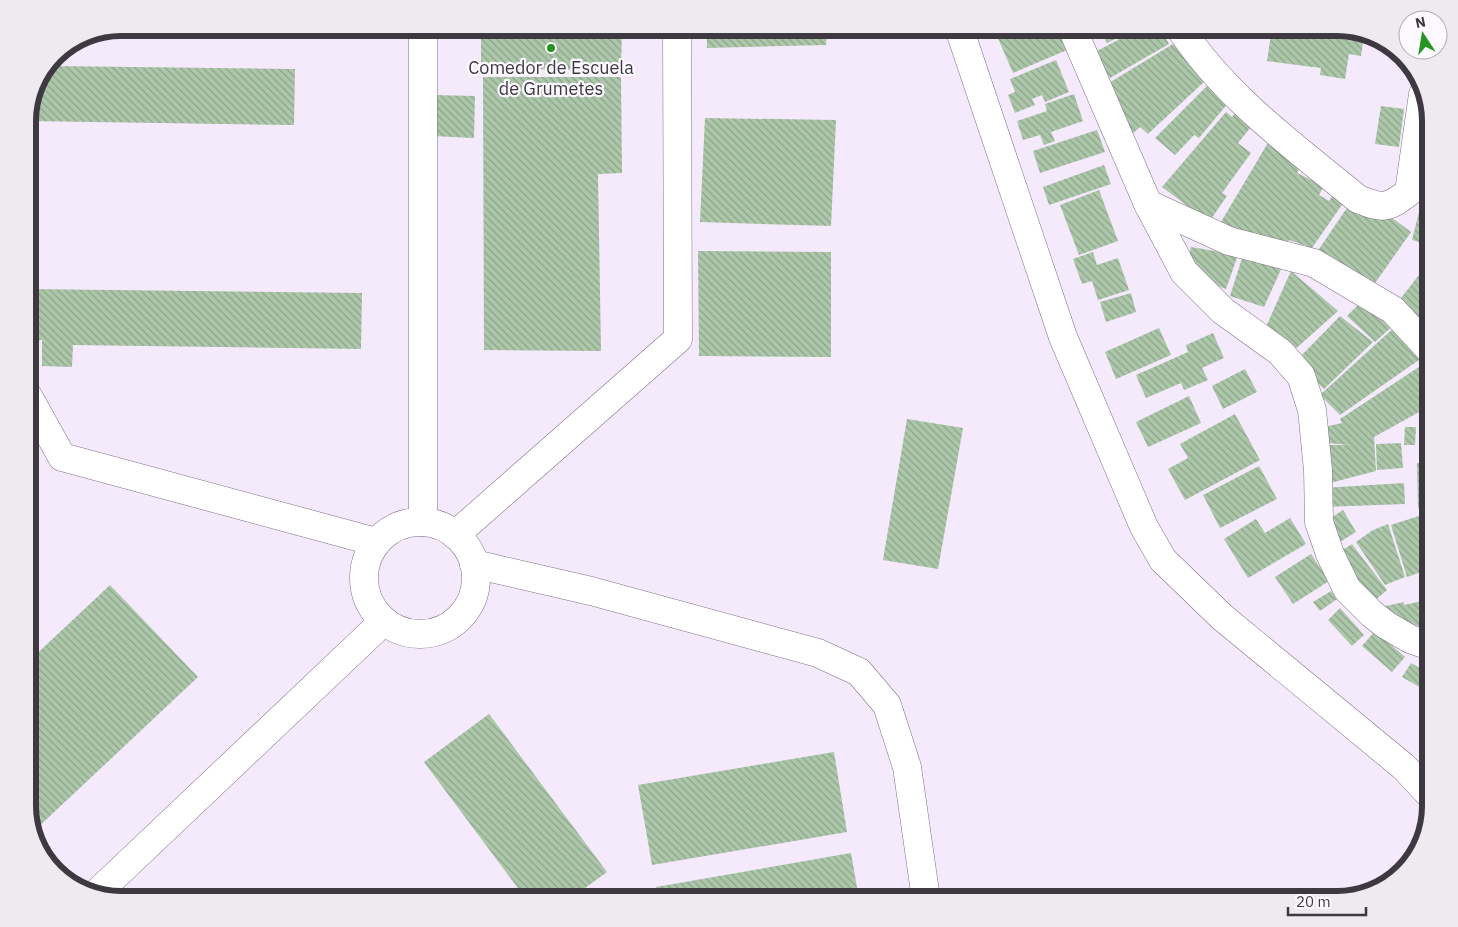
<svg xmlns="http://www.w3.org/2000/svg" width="1458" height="927" font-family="'IBM Plex Sans',sans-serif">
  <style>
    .building { fill: url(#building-back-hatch) }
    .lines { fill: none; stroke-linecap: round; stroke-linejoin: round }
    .minor-casing { stroke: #7f7187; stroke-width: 29 }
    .minor { stroke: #fff; stroke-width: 28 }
    .poi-dot { fill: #249521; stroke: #fdfaff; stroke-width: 2 }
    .labels { text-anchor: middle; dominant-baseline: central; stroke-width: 4.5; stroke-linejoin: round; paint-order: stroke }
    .poi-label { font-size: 18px; fill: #3e3841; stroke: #fdfaff }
    .rim { fill: none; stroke: #3e3841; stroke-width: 6 }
  </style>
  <defs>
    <pattern id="building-back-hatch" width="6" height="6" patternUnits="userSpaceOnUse" patternTransform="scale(1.25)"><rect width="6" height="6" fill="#acc7a9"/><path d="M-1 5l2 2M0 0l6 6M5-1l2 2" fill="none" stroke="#8da38b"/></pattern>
  </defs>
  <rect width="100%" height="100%" fill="#f5e9fc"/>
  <!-- building -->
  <g class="building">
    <path d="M 481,28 L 622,28 L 621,71 L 481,68 Z"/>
    <path d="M 707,28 L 827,28 L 826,45 L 707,48 Z"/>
    <path d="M 981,28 L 1007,28 L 985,37 Z"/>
    <path d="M 1017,28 L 1056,28 L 1067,50 L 1013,73 L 997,36 Z"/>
    <path d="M 1088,28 L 1138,28 L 1107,43 L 1101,31 L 1091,35 Z"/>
    <path d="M 1157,28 L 1160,28 L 1169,44 L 1110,78 L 1095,52 L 1137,30 L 1140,36 Z"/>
    <path d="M 1272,28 L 1336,28 L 1364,36 L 1361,56 L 1349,54 L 1345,79 L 1320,75 L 1321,68 L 1267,61 Z"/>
    <path d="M 1173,44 L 1205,81 L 1148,134 L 1140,127 L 1126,140 L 1099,89 Z"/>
    <path d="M 1056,60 L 1069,92 L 1045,102 L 1042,95 L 1032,99 L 1035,105 L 1015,113 L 1008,95 L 1015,92 L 1010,79 Z"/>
    <path d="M 50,66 L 295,69 L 294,125 L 28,121 L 28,116 Z"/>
    <path d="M 483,77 L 621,77 L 622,173 L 598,174 L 601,351 L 484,350 Z"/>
    <path d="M 1208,85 L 1229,102 L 1199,138 L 1194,135 L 1175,155 L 1155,138 Z"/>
    <path d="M 1074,94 L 1083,121 L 1051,132 L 1055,141 L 1044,145 L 1040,135 L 1023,140 L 1017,121 L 1047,111 L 1045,104 Z"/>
    <path d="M 434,95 L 475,96 L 474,138 L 432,136 Z"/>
    <path d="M 1381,106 L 1404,109 L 1399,147 L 1375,144 Z"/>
    <path d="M 1238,109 L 1255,122 L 1238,143 L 1251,153 L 1222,193 L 1227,196 L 1209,222 L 1162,187 L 1226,112 L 1232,117 Z"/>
    <path d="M 705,118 L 836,120 L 831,226 L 700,222 Z"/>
    <path d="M 1097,130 L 1105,152 L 1040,173 L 1033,151 Z"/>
    <path d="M 1269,141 L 1303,161 L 1297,173 L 1324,186 L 1319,195 L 1329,201 L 1337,189 L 1348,196 L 1312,248 L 1289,240 L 1284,248 L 1218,227 Z"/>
    <path d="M 1104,165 L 1111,184 L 1049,205 L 1043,187 Z"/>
    <path d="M 1425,183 L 1430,184 L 1430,208 L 1422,206 Z"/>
    <path d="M 1099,190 L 1118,241 L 1079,255 L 1060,205 Z"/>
    <path d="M 1353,199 L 1383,220 L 1387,214 L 1411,232 L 1373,286 L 1317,252 Z"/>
    <path d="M 1419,212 L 1430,215 L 1430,245 L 1412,240 Z"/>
    <path d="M 1191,247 L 1238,255 L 1226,289 L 1196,278 L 1186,266 Z"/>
    <path d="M 698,251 L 831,252 L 831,357 L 699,356 Z"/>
    <path d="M 1093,252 L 1097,265 L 1118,258 L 1129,290 L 1098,300 L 1092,281 L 1082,284 L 1073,259 Z"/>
    <path d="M 1243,255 L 1282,267 L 1264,307 L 1230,296 Z"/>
    <path d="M 1425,267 L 1430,270 L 1430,317 L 1426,323 L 1398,302 Z"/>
    <path d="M 1291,271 L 1338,311 L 1292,352 L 1265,329 Z"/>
    <path d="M 28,289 L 362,293 L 361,349 L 73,345 L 72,367 L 42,366 L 42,340 L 28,340 Z"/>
    <path d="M 1131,293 L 1136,312 L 1106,322 L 1100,302 Z"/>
    <path d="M 1367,296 L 1397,322 L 1375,342 L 1347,316 Z"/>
    <path d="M 1340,316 L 1373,342 L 1324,389 L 1296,361 Z"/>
    <path d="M 1398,324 L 1429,353 L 1340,415 L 1320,395 Z"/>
    <path d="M 1159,328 L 1171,355 L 1116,379 L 1105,352 Z"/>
    <path d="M 1213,333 L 1224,358 L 1202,368 L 1208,380 L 1184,390 L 1181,383 L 1146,398 L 1136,375 L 1188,352 L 1186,345 Z"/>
    <path d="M 1422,365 L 1430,376 L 1430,406 L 1374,437 L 1376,471 L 1330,483 L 1324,445 L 1349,445 L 1328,443 L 1324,427 L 1342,423 L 1340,419 Z"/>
    <path d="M 1245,369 L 1257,392 L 1223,409 L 1212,386 Z"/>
    <path d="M 1189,396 L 1201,423 L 1148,447 L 1136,422 Z"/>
    <path d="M 1235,414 L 1260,460 L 1185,500 L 1168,469 L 1188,458 L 1180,444 Z"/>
    <path d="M 907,419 L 963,428 L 938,569 L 883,560 Z"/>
    <rect x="1422" y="424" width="8" height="34"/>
    <path d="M 1405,427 L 1416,427 L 1415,445 L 1404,445 Z"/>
    <path d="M 1401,443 L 1403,468 L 1377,470 L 1376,444 Z"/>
    <path d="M 1417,463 L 1430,463 L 1430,508 L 1418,508 Z"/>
    <path d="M 1259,466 L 1277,499 L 1220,528 L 1203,495 Z"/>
    <path d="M 1404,483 L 1405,504 L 1323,507 L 1323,488 Z"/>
    <path d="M 1343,510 L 1356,532 L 1335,545 L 1323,523 Z"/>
    <path d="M 1428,513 L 1430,519 L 1430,569 L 1407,577 L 1391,525 Z"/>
    <path d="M 1290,518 L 1306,544 L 1248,578 L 1224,539 L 1256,519 L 1265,533 Z"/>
    <path d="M 1388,524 L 1405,577 L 1385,585 L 1356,542 L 1373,530 Z"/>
    <path d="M 1352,544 L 1387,590 L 1372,603 L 1333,556 Z"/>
    <path d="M 1311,554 L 1329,581 L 1293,604 L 1275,577 Z"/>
    <path d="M 110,585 L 198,677 L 34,831 L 28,811 L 28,662 Z"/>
    <path d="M 1331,591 L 1337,599 L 1320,611 L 1313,602 Z"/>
    <path d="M 1422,601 L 1428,629 L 1379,614 L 1381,607 L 1404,602 L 1404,605 Z"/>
    <path d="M 1340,608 L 1364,635 L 1352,646 L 1328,620 Z"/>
    <path d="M 1375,631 L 1405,657 L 1392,672 L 1362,646 Z"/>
    <path d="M 1411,663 L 1430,674 L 1430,688 L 1428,692 L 1402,677 Z"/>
    <path d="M 489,714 L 607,872 L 570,899 L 526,899 L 424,762 Z"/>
    <path d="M 834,752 L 847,832 L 652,865 L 638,785 Z"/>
    <path d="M 851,853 L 859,899 L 658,899 L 656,887 Z"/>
  </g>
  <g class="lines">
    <!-- minor casing -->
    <g class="minor-casing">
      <g id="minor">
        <path d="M 423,28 L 423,522"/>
        <path d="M 959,28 L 1063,337 L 1144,527 L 1163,560 L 1222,617 L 1404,767 L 1430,795"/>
        <path d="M 1072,28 L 1148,204 L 1184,272 L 1223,311 L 1280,352 L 1301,376 L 1312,410 L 1318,470 L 1319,522 L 1330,554 L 1347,589 L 1372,614 L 1386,625 L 1410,639 L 1430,646"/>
        <path d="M 1180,28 C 1225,97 1295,147 1358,199 C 1383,209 1387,209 1409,192 L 1423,94"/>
        <path d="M 1148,204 L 1229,241 L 1314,263 L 1393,310 L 1430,350"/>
        <path d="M 28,396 L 62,457 L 376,542"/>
        <circle cx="420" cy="578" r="56"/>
        <path d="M 455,535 L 678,339 L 677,28"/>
        <path d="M 474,564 L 591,591 L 818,653 L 859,672 L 887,705 L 907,767 L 926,899"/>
        <path d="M 98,892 L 384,621"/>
      </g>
    </g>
    <!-- minor -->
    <use href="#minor" class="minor"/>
  </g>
  <!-- markers -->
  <circle class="poi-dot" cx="551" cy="48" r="5"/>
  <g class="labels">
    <!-- poi labels -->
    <g class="poi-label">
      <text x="551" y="67">Comedor de Escuela<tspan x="551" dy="21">de Grumetes</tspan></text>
    </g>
  </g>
  <!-- crop -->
  <path d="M0 0H1458V927H0ZM121 36H1337A85 85 0 0 1 1422 121V806A85 85 0 0 1 1337 891H121A85 85 0 0 1 36 806V121A85 85 0 0 1 121 36Z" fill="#eeeaf0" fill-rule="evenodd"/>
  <path class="rim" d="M121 36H1337A85 85 0 0 1 1422 121V806A85 85 0 0 1 1337 891H121A85 85 0 0 1 36 806V121A85 85 0 0 1 121 36Z"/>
  <!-- north arrow -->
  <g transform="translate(1423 35) rotate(348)"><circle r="24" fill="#fdfaff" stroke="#b1acb3"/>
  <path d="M0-4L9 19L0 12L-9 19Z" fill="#249521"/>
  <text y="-8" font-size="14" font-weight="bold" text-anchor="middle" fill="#3e3841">N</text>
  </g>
  <!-- scale -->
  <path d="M1288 907v8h78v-8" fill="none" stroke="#3e3841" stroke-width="2.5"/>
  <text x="1296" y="907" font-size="15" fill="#3e3841" stroke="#fdfaff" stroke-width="4" paint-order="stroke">20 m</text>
</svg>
